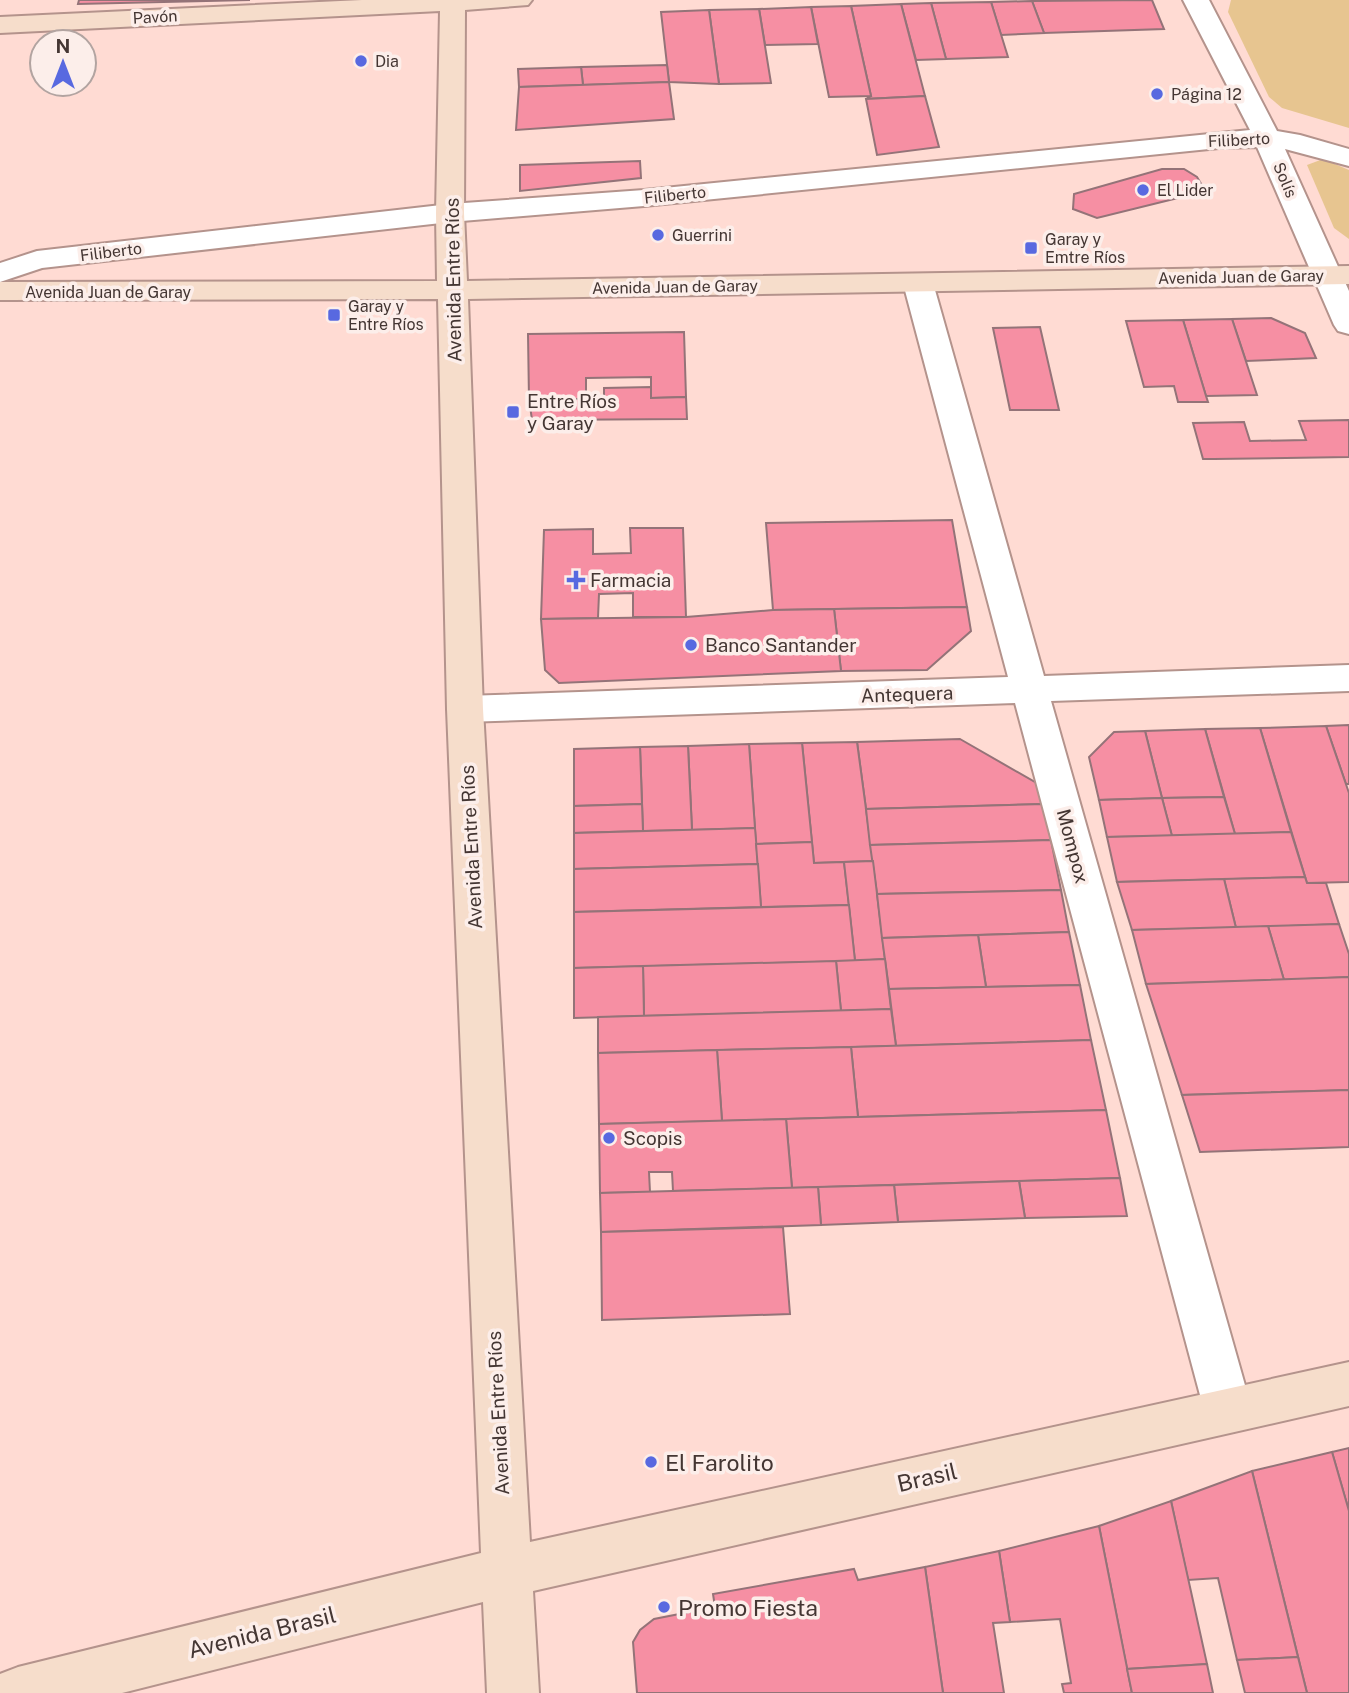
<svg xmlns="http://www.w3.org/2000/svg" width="1349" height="1693" font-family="'Public Sans',sans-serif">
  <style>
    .green { fill: #e7c590 }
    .building { fill: #f68fa3; stroke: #947378; stroke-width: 2 }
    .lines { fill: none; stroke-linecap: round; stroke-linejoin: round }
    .street-casing { stroke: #b4938c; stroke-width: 4 }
    .secondary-casing { stroke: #b4938c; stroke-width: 4 }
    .street { fill: #fff; fill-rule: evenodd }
    .secondary { fill: #f6ddcb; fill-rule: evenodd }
    .poi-dot { fill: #5869e0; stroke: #fceeea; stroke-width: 2.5 }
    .labels { text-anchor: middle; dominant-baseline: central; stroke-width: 7; stroke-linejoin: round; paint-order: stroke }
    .far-street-label { font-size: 16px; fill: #443633; stroke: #fceeea }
    .far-poi-label { font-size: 16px; fill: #443633; stroke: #fceeea; text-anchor: start }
    .street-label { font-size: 19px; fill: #443633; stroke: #fceeea }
    .poi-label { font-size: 19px; fill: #443633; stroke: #fceeea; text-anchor: start }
    .near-poi-label { font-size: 23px; fill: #443633; stroke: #fceeea; text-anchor: start }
    .near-street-label { font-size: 23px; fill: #443633; stroke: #fceeea }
  </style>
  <rect width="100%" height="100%" fill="#ffdbd3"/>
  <!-- green -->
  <g class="green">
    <path d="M 1231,0 L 1349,0 L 1349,128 L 1282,108 L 1269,97 L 1228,12 Z"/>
    <path d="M 1323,159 L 1349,170 L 1349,239 L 1334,228 L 1307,165 Z"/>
  </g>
  <!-- building -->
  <g class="building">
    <path d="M 79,0 L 250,0 L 78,4 Z"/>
    <path d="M 1152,0 L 1164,29 L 1044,33 L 1032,1 Z"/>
    <path d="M 1032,1 L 1044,33 L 1001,35 L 991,2 Z"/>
    <path d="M 991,2 L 1008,57 L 946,59 L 931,3 Z"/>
    <path d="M 931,3 L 946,59 L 916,60 L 901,4 Z"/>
    <path d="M 901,4 L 925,96 L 866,99 L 871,96 L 851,6 Z"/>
    <path d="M 851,6 L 871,96 L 829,97 L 811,7 Z"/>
    <path d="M 811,7 L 818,44 L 765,45 L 759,9 Z"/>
    <path d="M 759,9 L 771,83 L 719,84 L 709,10 Z"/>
    <path d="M 709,10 L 719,84 L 669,82 L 661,12 Z"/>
    <path d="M 667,65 L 669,82 L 583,85 L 581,67 Z"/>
    <path d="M 581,67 L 583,85 L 519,87 L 518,69 Z"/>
    <path d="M 669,82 L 674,119 L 516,130 L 519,87 Z"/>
    <path d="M 925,96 L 939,147 L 877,155 L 866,99 Z"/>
    <path d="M 640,161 L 641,178 L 520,191 L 520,165 Z"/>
    <path d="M 1162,169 L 1184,169 L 1197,177 L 1203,187 L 1194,194 L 1097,218 L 1073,209 L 1074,194 Z"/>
    <path d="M 1271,318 L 1305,333 L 1316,358 L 1246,361 L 1232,319 Z"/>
    <path d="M 1232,319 L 1257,395 L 1206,396 L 1183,320 Z"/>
    <path d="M 1183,320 L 1206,396 L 1208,402 L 1178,402 L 1174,386 L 1144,387 L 1126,321 Z"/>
    <path d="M 1040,327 L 1059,410 L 1010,410 L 993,328 Z"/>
    <path d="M 684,332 L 686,397 L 651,398 L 651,377 L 586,378 L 586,399 L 529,399 L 528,334 Z"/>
    <path d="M 651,387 L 651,398 L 686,397 L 687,419 L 532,420 L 529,399 L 604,399 L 604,388 Z"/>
    <path d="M 1349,420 L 1349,457 L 1214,459 L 1203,459 L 1193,423 L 1244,422 L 1250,441 L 1306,440 L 1299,421 Z"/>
    <path d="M 952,520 L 967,607 L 773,610 L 766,523 Z"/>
    <path d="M 630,528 L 683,528 L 686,617 L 633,617 L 633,593 L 599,594 L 598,618 L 541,619 L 544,530 L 593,529 L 593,554 L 631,553 Z"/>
    <path d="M 967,607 L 971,631 L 927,670 L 841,671 L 834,609 Z"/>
    <path d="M 834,609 L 841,671 L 559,683 L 545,670 L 541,619 L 686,617 L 773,610 Z"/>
    <path d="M 1349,725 L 1349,784 L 1346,784 L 1326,726 Z"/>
    <path d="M 1326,726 L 1349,793 L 1349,882 L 1307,883 L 1260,728 Z"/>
    <path d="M 1260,728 L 1291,832 L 1235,834 L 1205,729 Z"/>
    <path d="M 1205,729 L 1224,797 L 1162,798 L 1145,731 Z"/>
    <path d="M 1145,731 L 1162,798 L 1099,800 L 1089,757 L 1114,732 Z"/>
    <path d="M 960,739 L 1040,785 L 1044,804 L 866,809 L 857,742 Z"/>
    <path d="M 857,742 L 873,861 L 814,863 L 802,743 Z"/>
    <path d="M 802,743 L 812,842 L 756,844 L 749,744 Z"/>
    <path d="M 749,744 L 755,828 L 692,830 L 688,746 Z"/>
    <path d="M 688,746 L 692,830 L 643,831 L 640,747 Z"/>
    <path d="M 640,747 L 642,804 L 574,806 L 574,749 Z"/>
    <path d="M 1224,797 L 1235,834 L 1172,836 L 1162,798 Z"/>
    <path d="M 1162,798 L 1172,836 L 1107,837 L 1099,800 Z"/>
    <path d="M 642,804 L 643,831 L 574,833 L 574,806 Z"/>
    <path d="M 1044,804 L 1051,840 L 870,845 L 866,809 Z"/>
    <path d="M 755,828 L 758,864 L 574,869 L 574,833 Z"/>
    <path d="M 1291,832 L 1305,877 L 1117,882 L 1107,837 Z"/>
    <path d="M 1051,840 L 1061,890 L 877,894 L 870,845 Z"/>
    <path d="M 812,842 L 814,863 L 844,862 L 849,905 L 761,907 L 756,844 Z"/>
    <path d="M 873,861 L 885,959 L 855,961 L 844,862 Z"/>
    <path d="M 758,864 L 761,907 L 574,912 L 574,869 Z"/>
    <path d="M 1305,877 L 1307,883 L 1326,883 L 1339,924 L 1236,928 L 1224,879 Z"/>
    <path d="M 1224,879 L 1236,928 L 1132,930 L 1117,882 Z"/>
    <path d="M 1061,890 L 1069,932 L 882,938 L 877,894 Z"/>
    <path d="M 849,905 L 855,961 L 574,968 L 574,912 Z"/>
    <path d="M 1339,924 L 1349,954 L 1349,977 L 1284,980 L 1268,926 Z"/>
    <path d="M 1268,926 L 1284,980 L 1146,984 L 1132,930 Z"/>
    <path d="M 1069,932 L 1080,985 L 986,987 L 978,935 Z"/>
    <path d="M 978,935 L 986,987 L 889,989 L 882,938 Z"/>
    <path d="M 885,959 L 891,1009 L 841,1011 L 836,961 Z"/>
    <path d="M 836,961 L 841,1011 L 644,1016 L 643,966 Z"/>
    <path d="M 643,966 L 644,1016 L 574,1018 L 574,968 Z"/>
    <path d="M 1349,977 L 1349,1090 L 1182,1095 L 1146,984 Z"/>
    <path d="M 1080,985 L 1091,1040 L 896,1046 L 889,989 Z"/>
    <path d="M 891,1009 L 896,1046 L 598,1053 L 598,1017 Z"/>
    <path d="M 1091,1040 L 1106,1110 L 858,1117 L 851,1047 Z"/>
    <path d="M 851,1047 L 858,1117 L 722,1121 L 717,1050 Z"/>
    <path d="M 717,1050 L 722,1121 L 599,1124 L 598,1053 Z"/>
    <path d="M 1349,1090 L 1349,1147 L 1200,1152 L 1182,1095 Z"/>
    <path d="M 1106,1110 L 1120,1178 L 792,1188 L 786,1119 Z"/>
    <path d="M 786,1119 L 792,1188 L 673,1191 L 672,1172 L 649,1172 L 650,1192 L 600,1193 L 599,1124 Z"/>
    <path d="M 1120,1178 L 1127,1216 L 1025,1218 L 1019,1181 Z"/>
    <path d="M 1019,1181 L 1025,1218 L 898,1222 L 894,1185 Z"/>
    <path d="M 894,1185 L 898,1222 L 821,1225 L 818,1187 Z"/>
    <path d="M 818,1187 L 821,1225 L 601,1232 L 600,1193 Z"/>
    <path d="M 783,1227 L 790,1314 L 602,1320 L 601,1232 Z"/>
    <path d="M 1349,1448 L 1349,1511 L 1332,1452 Z"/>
    <path d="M 1332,1452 L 1349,1511 L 1349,1693 L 1307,1693 L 1252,1471 Z"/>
    <path d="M 1252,1471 L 1298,1657 L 1237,1660 L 1218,1578 L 1188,1580 L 1171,1501 Z"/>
    <path d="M 1171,1501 L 1207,1664 L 1127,1669 L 1099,1526 Z"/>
    <path d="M 1099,1526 L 1132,1693 L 1064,1693 L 1062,1684 L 1071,1683 L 1060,1619 L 1010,1622 L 999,1551 Z"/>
    <path d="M 999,1551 L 1010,1622 L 993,1623 L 1004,1693 L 943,1693 L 925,1567 Z"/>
    <path d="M 925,1567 L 943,1693 L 637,1693 L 633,1642 L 640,1630 L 654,1619 L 715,1607 L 713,1594 L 854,1569 L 858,1580 Z"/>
    <path d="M 1298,1657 L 1307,1693 L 1245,1693 L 1237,1660 Z"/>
    <path d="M 1207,1664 L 1213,1693 L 1132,1693 L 1127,1669 Z"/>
  </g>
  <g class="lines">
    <!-- street casing -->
    <g class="street-casing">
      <g id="street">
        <path d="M 1183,0 L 1209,0 L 1277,131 L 1300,135 L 1349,149 L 1349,166 L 1285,149 L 1349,291 L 1349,334 L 1338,331 L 1334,325 L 1257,147 L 1219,148 L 644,206 L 450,222 L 42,268 L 0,282 L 0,263 L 37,251 L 450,204 L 644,190 L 1250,130 Z"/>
        <path d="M 918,274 L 928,277 L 933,283 L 1044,676 L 1349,665 L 1349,691 L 1051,701 L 1252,1410 L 1245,1426 L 1228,1432 L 1211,1426 L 1204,1410 L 1015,703 L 465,722 L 452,718 L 447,709 L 452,700 L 465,696 L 1008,677 L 903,283 L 908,277 Z"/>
      </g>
    </g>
    <!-- secondary casing -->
    <g class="secondary-casing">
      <path id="secondary" d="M 362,0 L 532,0 L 528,5 L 465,10 L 464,213 L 467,281 L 1349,266 L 1349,284 L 468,299 L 483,709 L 530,1542 L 1349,1362 L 1349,1406 L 533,1591 L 539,1693 L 487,1693 L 483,1602 L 122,1693 L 0,1693 L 0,1674 L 18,1667 L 481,1553 L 447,709 L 438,299 L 0,300 L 0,282 L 437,281 L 436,213 L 440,11 L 0,33 L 0,17 Z"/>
    </g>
    <!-- street -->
    <use href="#street" class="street"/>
    <!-- secondary -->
    <use href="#secondary" class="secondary"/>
  </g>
  <!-- markers -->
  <g class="poi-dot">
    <circle cx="361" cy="61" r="7"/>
    <circle cx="1157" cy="94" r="7"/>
    <circle cx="1143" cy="190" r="7"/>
    <circle cx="658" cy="235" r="7"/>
    <rect x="1024" y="241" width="14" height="14" rx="3.5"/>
    <rect x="327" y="308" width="14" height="14" rx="3.5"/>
    <rect x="506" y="405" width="14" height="14" rx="3.5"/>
    <path d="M572.5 569.5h7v7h7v7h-7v7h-7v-7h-7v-7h7z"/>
    <circle cx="691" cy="645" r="7"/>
    <circle cx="609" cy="1138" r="7"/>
    <circle cx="651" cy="1462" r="7"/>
    <circle cx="664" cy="1607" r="7"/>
  </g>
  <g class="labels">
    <!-- far-street labels -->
    <g class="far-street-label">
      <text transform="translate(155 17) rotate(-3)">Pavón</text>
      <text transform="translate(1239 140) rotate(-3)">Filiberto</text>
      <text transform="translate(1285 180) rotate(67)">Solís</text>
      <text transform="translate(675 195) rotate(-6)">Filiberto</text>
      <text transform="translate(111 252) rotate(-7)">Filiberto</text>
      <text transform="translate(1241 277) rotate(-1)">Avenida Juan de Garay</text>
      <text transform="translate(675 287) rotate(-1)">Avenida Juan de Garay</text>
      <text x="108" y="292">Avenida Juan de Garay</text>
    </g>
    <!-- far-poi labels -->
    <g class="far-poi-label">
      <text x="375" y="61">Dia</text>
      <text x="1171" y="94">Página 12</text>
      <text x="1157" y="190">El Lider</text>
      <text x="672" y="235">Guerrini</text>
      <text x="1045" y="239">Garay y<tspan x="1045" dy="18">Emtre Ríos</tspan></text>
      <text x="348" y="306">Garay y<tspan x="348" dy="18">Entre Ríos</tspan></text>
    </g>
    <!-- street labels -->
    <g class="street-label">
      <text transform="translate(453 280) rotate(-91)">Avenida Entre Ríos</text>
      <text transform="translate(907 694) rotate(-2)">Antequera</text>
      <text transform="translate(1073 846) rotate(75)">Mompox</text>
      <text transform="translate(471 847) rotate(-93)">Avenida Entre Ríos</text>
      <text transform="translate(498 1413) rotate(-93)">Avenida Entre Ríos</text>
    </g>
    <!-- poi labels -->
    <g class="poi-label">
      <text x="527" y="401">Entre Ríos<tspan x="527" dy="22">y Garay</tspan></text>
      <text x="590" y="580">Farmacia</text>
      <text x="705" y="645">Banco Santander</text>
      <text x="623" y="1138">Scopis</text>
    </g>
    <!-- near-poi labels -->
    <g class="near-poi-label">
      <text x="665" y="1462">El Farolito</text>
      <text x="678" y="1607">Promo Fiesta</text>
    </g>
    <!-- near-street labels -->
    <g class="near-street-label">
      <text transform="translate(927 1477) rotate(-13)">Brasil</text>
      <text transform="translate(262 1632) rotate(-14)">Avenida Brasil</text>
    </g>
  </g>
  <!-- north arrow -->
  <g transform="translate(63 63)"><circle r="33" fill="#fceeea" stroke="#b2a4a1" stroke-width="2"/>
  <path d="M0-5L12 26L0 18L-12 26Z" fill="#5869e0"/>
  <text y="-10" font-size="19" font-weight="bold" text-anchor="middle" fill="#443633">N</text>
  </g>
</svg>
